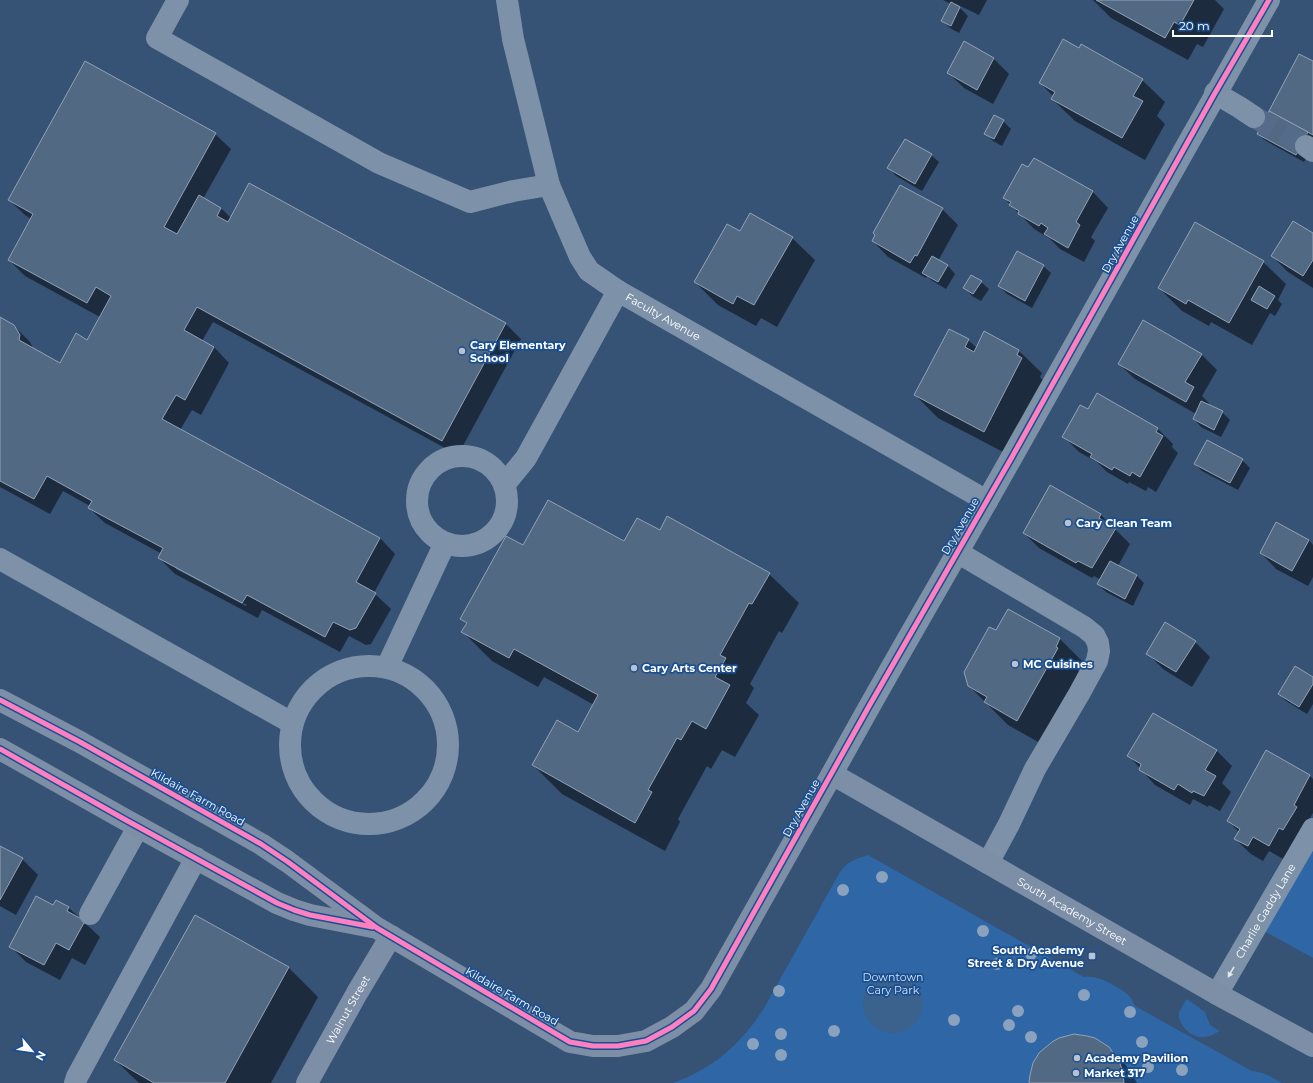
<svg xmlns="http://www.w3.org/2000/svg" width="1313" height="1083" font-family="Montserrat,sans-serif">
  <style>
    .green { fill: #2f66a5 }
    .water { fill: #3b618d }
    .shadow { fill: #0007; fill-rule: evenodd }
    .building { fill: #526984; stroke: #92a2b6 }
    .lines { fill: none; stroke-linecap: round; stroke-linejoin: round }
    .minor-tunnel { stroke: #546c89; stroke-width: 22; stroke-dasharray: 22 11; stroke-linecap: butt }
    .minor { stroke: #7d92a8; stroke-width: 22 }
    .major { stroke: #7d8ea7; stroke-width: 22 }
    .cycleway-casing { stroke: #1b4f8f; stroke-width: 8 }
    .cycleway { stroke: #ff80c0; stroke-width: 5 }
    .tree { fill: #8aa2be }
    .oneway { fill: #e5e9ee }
    .poi-dot { fill: #b9c2ce; stroke: #1b4f8f; stroke-width: 1.5 }
    .labels { text-anchor: middle; dominant-baseline: central; stroke-width: 3.5; stroke-linejoin: round; paint-order: stroke }
    .street-label { font-size: 11px; fill: #fff; stroke: #1b4f8f }
    .poi-label { font-size: 11px; font-weight: bold; fill: #fff; stroke: #1b4f8f; text-anchor: start }
    .park-label { font-size: 11px; fill: #cfe3fa; stroke: #1b4f8f }
  </style>
  <rect width="100%" height="100%" fill="#365274"/>
  <!-- green -->
  <g class="green">
    <path d="M 1313,846 L 1313,958 L 1264,931 Z"/>
    <path d="M 868,855 L 1084,977 C 1095,974 1120,987 1128,995 C 1131,997 1133,1002 1135,1006 L 1252,1071 C 1263,1072 1273,1077 1282,1083 L 673,1083 C 714,1068 741,1044 764,1008 L 840,872 C 848,861 856,859 868,855 Z"/>
    <path d="M 1187,999 L 1205,1012 L 1210,1025 L 1220,1031 C 1216,1033 1210,1037 1205,1037 C 1193,1039 1178,1026 1179,1014 C 1180,1009 1184,1003 1187,999 Z"/>
  </g>
  <!-- water -->
  <circle class="water" cx="893" cy="1003" r="30"/>
  <!-- shadow -->
  <g class="shadow">
    <path d="M 943,0 L 987,0 L 979,15 L 956,4 L 955,6 L 960,8 L 968,16 L 959,33 L 950,28 L 942,20 L 951,4 Z"/>
    <path d="M 1093,0 L 1215,0 L 1224,9 L 1203,47 L 1197,44 L 1188,60 L 1111,18 Z"/>
    <path d="M 965,43 L 994,59 L 1009,74 L 993,104 L 964,88 L 948,73 Z"/>
    <path d="M 1079,49 L 1142,80 L 1165,102 L 1157,116 L 1165,124 L 1145,160 L 1075,121 L 1052,99 L 1053,96 L 1040,83 Z"/>
    <path d="M 1313,63 L 1313,145 L 1304,162 L 1266,141 L 1258,134 Z"/>
    <path d="M 1003,121 L 1011,129 L 1002,146 L 993,141 L 986,134 Z"/>
    <path d="M 215,134 L 231,149 L 203,199 L 221,208 L 231,218 L 249,184 L 506,324 L 521,339 L 458,455 L 213,322 L 202,341 L 214,347 L 229,363 L 201,415 L 192,410 L 180,430 L 380,538 L 395,554 L 374,593 L 391,609 L 371,644 L 366,645 L 349,636 L 340,652 L 262,610 L 258,618 L 175,574 L 159,558 L 162,554 L 105,523 L 89,508 L 90,506 L 63,491 L 50,514 L 0,487 L 0,318 L 14,326 L 30,342 L 34,350 L 60,364 L 87,341 L 100,317 L 25,276 L 9,260 L 31,219 L 25,215 L 9,200 ZM 176,567 L 247,605 L 246,606 L 176,569 Z"/>
    <path d="M 931,155 L 939,162 L 922,191 L 896,176 L 889,168 Z"/>
    <path d="M 1035,159 L 1093,192 L 1108,208 L 1091,237 L 1095,241 L 1084,262 L 1060,249 L 1049,238 L 1034,229 L 1004,198 Z"/>
    <path d="M 900,186 L 942,209 L 958,225 L 938,261 L 948,266 L 955,274 L 946,289 L 931,280 L 927,276 L 926,278 L 888,257 L 873,241 Z"/>
    <path d="M 740,233 L 792,238 L 815,260 L 777,327 L 761,318 L 756,326 L 718,305 L 695,282 Z"/>
    <path d="M 1313,234 L 1313,288 L 1288,272 L 1272,256 Z"/>
    <path d="M 1263,262 L 1286,284 L 1278,300 L 1282,304 L 1275,316 L 1270,313 L 1252,345 L 1211,322 L 1209,326 L 1182,311 L 1159,288 Z"/>
    <path d="M 1043,266 L 1051,273 L 1032,308 L 1007,294 L 999,286 Z"/>
    <path d="M 981,282 L 989,289 L 981,301 L 972,296 L 965,288 Z"/>
    <path d="M 968,340 L 977,348 L 1019,351 L 1042,373 L 1040,377 L 1045,382 L 1007,454 L 938,418 L 915,395 Z"/>
    <path d="M 1201,354 L 1217,370 L 1202,396 L 1209,403 L 1208,405 L 1222,412 L 1230,420 L 1221,437 L 1201,427 L 1194,419 L 1196,414 L 1135,379 L 1119,364 Z"/>
    <path d="M 1098,395 L 1158,429 L 1173,444 L 1172,447 L 1178,453 L 1156,492 L 1148,487 L 1146,491 L 1129,482 L 1128,484 L 1107,472 L 1097,462 L 1079,452 L 1063,436 L 1089,411 Z"/>
    <path d="M 1242,460 L 1250,468 L 1238,490 L 1202,471 L 1195,464 Z"/>
    <path d="M 1101,515 L 1130,544 L 1118,566 L 1137,576 L 1144,583 L 1133,606 L 1106,592 L 1098,584 L 1101,580 L 1094,576 L 1092,578 L 1039,548 L 1024,533 Z"/>
    <path d="M 660,531 L 769,574 L 799,603 L 782,633 L 779,631 L 750,684 L 754,688 L 746,703 L 759,715 L 735,757 L 722,750 L 711,769 L 707,766 L 678,819 L 680,822 L 665,851 L 562,794 L 533,765 L 578,733 L 594,705 L 544,677 L 538,687 L 492,661 L 463,632 L 467,624 L 462,619 L 524,547 L 624,543 Z"/>
    <path d="M 1309,540 L 1313,545 L 1313,577 L 1308,586 L 1276,569 L 1261,553 Z"/>
    <path d="M 1008,611 L 1060,639 L 1083,662 L 1078,670 L 1080,672 L 1040,743 L 1008,725 L 969,686 Z"/>
    <path d="M 1195,642 L 1210,657 L 1192,687 L 1163,669 L 1147,653 Z"/>
    <path d="M 1313,678 L 1313,704 L 1307,714 L 1286,701 L 1279,694 Z"/>
    <path d="M 1216,750 L 1232,766 L 1222,783 L 1231,792 L 1220,811 L 1209,805 L 1208,807 L 1193,799 L 1190,805 L 1155,785 L 1129,756 Z"/>
    <path d="M 1267,752 L 1310,776 L 1313,779 L 1313,813 L 1285,860 L 1269,851 L 1263,861 L 1251,854 L 1235,839 L 1239,832 L 1228,821 Z"/>
    <path d="M 0,847 L 22,859 L 38,875 L 16,915 L 0,906 Z"/>
    <path d="M 54,907 L 69,908 L 100,937 L 85,965 L 72,958 L 60,980 L 26,962 L 10,946 Z"/>
    <path d="M 195,916 L 289,968 L 318,997 L 271,1083 L 139,1083 L 115,1060 Z"/>
    <path d="M 1109,1048 L 1125,1064 L 1132,1074 L 1137,1083 L 1030,1083 Z"/>
  </g>
  <!-- building -->
  <g class="building">
    <path d="M 1096,0 L 1194,0 L 1180,25 L 1174,22 L 1165,38 Z"/>
    <path d="M 951,2 L 960,7 L 951,26 L 941,21 Z"/>
    <path d="M 1063,39 L 1079,48 L 1081,44 L 1143,79 L 1133,96 L 1143,101 L 1122,138 L 1051,99 L 1055,92 L 1039,83 Z"/>
    <path d="M 964,41 L 994,58 L 977,90 L 947,73 Z"/>
    <path d="M 1299,54 L 1313,61 L 1313,135 L 1269,111 Z"/>
    <path d="M 85,61 L 216,133 L 164,227 L 177,234 L 199,195 L 221,208 L 217,216 L 228,222 L 249,183 L 506,323 L 442,441 L 197,307 L 184,330 L 214,347 L 185,400 L 176,395 L 162,419 L 380,538 L 356,582 L 376,593 L 356,628 L 350,630 L 333,622 L 325,637 L 247,595 L 242,603 L 158,558 L 163,548 L 88,508 L 92,501 L 47,476 L 34,499 L 0,481 L 0,317 L 14,325 L 20,335 L 19,340 L 60,363 L 76,333 L 87,340 L 111,296 L 96,287 L 87,303 L 8,260 L 33,214 L 8,200 Z"/>
    <path d="M 1269,111 L 1308,132 L 1296,155 L 1257,134 Z"/>
    <path d="M 994,115 L 1004,120 L 994,139 L 984,134 Z"/>
    <path d="M 905,139 L 932,154 L 915,184 L 887,168 Z"/>
    <path d="M 1034,158 L 1093,191 L 1076,222 L 1080,225 L 1068,248 L 1044,234 L 1048,228 L 1041,223 L 1039,226 L 1018,214 L 1019,211 L 1009,205 L 1011,202 L 1003,198 L 1022,164 L 1028,167 Z"/>
    <path d="M 900,185 L 943,208 L 917,256 L 915,255 L 910,263 L 872,241 L 875,235 L 873,233 Z"/>
    <path d="M 750,213 L 793,237 L 754,305 L 737,296 L 733,304 L 694,282 L 727,224 L 740,231 Z"/>
    <path d="M 1293,221 L 1313,233 L 1313,260 L 1303,276 L 1271,256 Z"/>
    <path d="M 1195,222 L 1264,261 L 1229,323 L 1188,300 L 1186,304 L 1158,288 Z"/>
    <path d="M 1017,251 L 1044,265 L 1025,301 L 998,286 Z"/>
    <path d="M 932,256 L 948,265 L 938,282 L 922,273 Z"/>
    <path d="M 971,275 L 982,281 L 973,294 L 963,288 Z"/>
    <path d="M 1259,286 L 1275,296 L 1267,309 L 1251,300 Z"/>
    <path d="M 1143,320 L 1202,354 L 1185,382 L 1194,387 L 1186,402 L 1118,364 Z"/>
    <path d="M 949,329 L 969,339 L 965,347 L 974,352 L 984,331 L 1019,350 L 1017,355 L 1022,358 L 984,432 L 914,395 Z"/>
    <path d="M 1097,393 L 1158,428 L 1156,432 L 1163,436 L 1140,477 L 1132,472 L 1130,476 L 1114,467 L 1112,470 L 1090,457 L 1092,454 L 1062,437 L 1080,405 L 1088,409 Z"/>
    <path d="M 1201,401 L 1223,411 L 1214,430 L 1193,419 Z"/>
    <path d="M 1207,440 L 1243,459 L 1230,483 L 1194,464 Z"/>
    <path d="M 1050,485 L 1101,514 L 1099,518 L 1116,528 L 1092,568 L 1078,561 L 1076,563 L 1023,533 Z"/>
    <path d="M 548,500 L 624,541 L 637,518 L 660,530 L 667,516 L 770,573 L 752,604 L 749,603 L 720,655 L 726,658 L 715,677 L 730,685 L 706,729 L 692,721 L 681,740 L 677,738 L 648,790 L 652,792 L 635,823 L 532,765 L 557,720 L 578,732 L 598,695 L 514,649 L 509,658 L 461,632 L 467,623 L 460,619 L 506,536 L 523,545 Z"/>
    <path d="M 1276,522 L 1309,540 L 1292,571 L 1260,553 Z"/>
    <path d="M 1110,561 L 1137,575 L 1125,599 L 1097,584 Z"/>
    <path d="M 1008,609 L 1060,638 L 1056,647 L 1058,648 L 1017,721 L 984,702 L 987,697 L 968,686 L 964,672 L 989,627 L 996,630 Z"/>
    <path d="M 1165,622 L 1196,641 L 1176,672 L 1146,654 Z"/>
    <path d="M 1295,666 L 1313,677 L 1313,684 L 1299,707 L 1278,694 Z"/>
    <path d="M 1153,713 L 1217,750 L 1205,770 L 1216,776 L 1204,796 L 1193,791 L 1192,793 L 1178,784 L 1174,790 L 1139,770 L 1141,764 L 1127,756 Z"/>
    <path d="M 1266,750 L 1310,775 L 1294,805 L 1297,807 L 1283,830 L 1279,828 L 1269,846 L 1253,837 L 1248,846 L 1234,839 L 1240,829 L 1227,821 Z"/>
    <path d="M 0,846 L 23,858 L 0,900 Z"/>
    <path d="M 36,896 L 53,905 L 56,900 L 69,907 L 67,911 L 85,921 L 69,950 L 56,943 L 44,965 L 9,947 Z"/>
    <path d="M 195,915 L 289,967 L 225,1083 L 154,1083 L 114,1060 Z"/>
    <path d="M 1074,1034 L 1087,1036 L 1095,1038 L 1109,1047 L 1119,1061 L 1122,1069 L 1124,1083 L 1029,1083 L 1030,1075 L 1033,1063 L 1039,1053 L 1052,1042 L 1059,1038 Z"/>
  </g>
  <g class="lines">
    <!-- minor-tunnel -->
    <path class="minor-tunnel" d="M 1254,117 L 1306,146"/>
    <!-- minor -->
    <g class="minor">
      <path d="M 178,0 L 157,38 L 379,163 L 470,202 L 513,191 L 549,185"/>
      <path id="s1" d="M 507,0 L 513,39 L 549,185 L 580,257 L 589,271 L 618,291 L 987,501"/>
      <path d="M 1215,93 L 1239,107 L 1254,117"/>
      <path d="M 1306,146 L 1313,151"/>
      <circle cx="462" cy="501" r="45"/>
      <path d="M 504,485 L 526,458 L 618,291"/>
      <path d="M 957,552 L 1084,627 L 1094,635 L 1098,643 L 1099,651 L 1097,661 L 1079,694 L 1035,769 L 1009,824 L 988,863"/>
      <path d="M 0,559 L 292,723"/>
      <circle cx="369" cy="745" r="79"/>
      <path d="M 387,667 L 445,543"/>
      <path d="M 832,774 C 890,667 953,562 1013,455 C 1098,304 1183,151 1269,0"/>
      <path d="M 90,914 L 138,827"/>
      <path id="s2" d="M 1217,994 L 1313,829"/>
      <path d="M 75,1083 L 77,1077 L 196,858"/>
    </g>
    <!-- major -->
    <g class="major">
      <path id="s3" d="M 0,700 L 80,742 L 261,844 L 288,862 L 377,928 L 570,1042 L 593,1046 L 618,1046 L 646,1041 L 672,1027 L 694,1011 L 711,989 L 832,774 L 1217,994 L 1313,1046"/>
      <path d="M 0,749 L 124,819 L 277,903 L 294,910 L 310,915 L 372,927"/>
      <path id="s4" d="M 307,1083 L 357,993 L 391,936"/>
    </g>
    <!-- cycleway casing -->
    <g class="cycleway-casing">
      <g id="cycleway">
        <path d="M 0,700 L 80,742 L 261,844 L 288,862 L 377,928 L 570,1042 L 593,1046 L 618,1046 L 646,1041 L 672,1027 L 694,1011 L 711,989 L 868,708 L 1012,457 L 1215,93 L 1269,0"/>
        <path d="M 0,749 L 124,819 L 277,903 L 294,910 L 310,915 L 373,927"/>
      </g>
    </g>
    <!-- cycleway -->
    <use href="#cycleway" class="cycleway"/>
  </g>
  <!-- trees -->
  <g class="tree">
    <circle cx="882" cy="877" r="6"/>
    <circle cx="843" cy="890" r="6"/>
    <circle cx="983" cy="931" r="6"/>
    <circle cx="1031" cy="954" r="6"/>
    <circle cx="997" cy="964" r="6"/>
    <circle cx="779" cy="991" r="6"/>
    <circle cx="1084" cy="995" r="6"/>
    <circle cx="1018" cy="1011" r="6"/>
    <circle cx="1130" cy="1012" r="6"/>
    <circle cx="954" cy="1020" r="6"/>
    <circle cx="1009" cy="1025" r="6"/>
    <circle cx="834" cy="1031" r="6"/>
    <circle cx="781" cy="1034" r="6"/>
    <circle cx="1031" cy="1037" r="6"/>
    <circle cx="1142" cy="1042" r="6"/>
    <circle cx="753" cy="1044" r="6"/>
    <circle cx="781" cy="1055" r="6"/>
    <circle cx="1148" cy="1067" r="6"/>
    <circle cx="1182" cy="1070" r="6"/>
  </g>
  <!-- one-way arrows -->
  <defs><path id="oneway-solid" d="M-6-.8H1V-3.2L6.5 0L1 3.2V.8H-6Z"/></defs>
  <use class="oneway" href="#oneway-solid" transform="translate(1231 972) rotate(120)"/>
  <!-- markers -->
  <g class="poi-dot">
    <circle cx="462" cy="351" r="4"/>
    <circle cx="1068" cy="523" r="4"/>
    <circle cx="1015" cy="664" r="4"/>
    <circle cx="634" cy="668" r="4"/>
    <rect x="1088" y="952" width="8" height="8" rx="2"/>
    <circle cx="1077" cy="1058" r="4"/>
    <circle cx="1076" cy="1073" r="4"/>
  </g>
  <g class="labels">
    <!-- street labels -->
    <g class="street-label">
      <text transform="translate(1120 244) rotate(-61)">Dry Avenue</text>
      <text stroke="none"><textPath href="#s1" startOffset="372">Faculty Avenue</textPath></text>
      <text transform="translate(960 526) rotate(-60)">Dry Avenue</text>
      <text transform="translate(198 797) rotate(29)">Kildaire Farm Road</text>
      <text transform="translate(801 808) rotate(-61)">Dry Avenue</text>
      <text stroke="none"><textPath href="#s3" startOffset="1350">South Academy Street</textPath></text>
      <text stroke="none"><textPath href="#s2" startOffset="96">Charlie Gaddy Lane</textPath></text>
      <text transform="translate(512 996) rotate(30)">Kildaire Farm Road</text>
      <text stroke="none"><textPath href="#s4" startOffset="84">Walnut Street</textPath></text>
    </g>
    <!-- poi labels -->
    <g class="poi-label">
      <text x="470" y="345">Cary Elementary<tspan x="470" dy="13">School</tspan></text>
      <text x="1076" y="523">Cary Clean Team</text>
      <text x="1023" y="664">MC Cuisines</text>
      <text x="642" y="668">Cary Arts Center</text>
      <text x="1084" y="950" text-anchor="end">South Academy<tspan x="1084" dy="13">Street &amp; Dry Avenue</tspan></text>
      <text x="1085" y="1058">Academy Pavilion</text>
      <text x="1084" y="1073">Market 317</text>
    </g>
    <!-- park labels -->
    <g class="park-label">
      <text x="893" y="977">Downtown<tspan x="893" dy="13">Cary Park</tspan></text>
    </g>
  </g>
  <!-- north arrow -->
  <g transform="translate(32 1051) rotate(119)" stroke="#1b4f8f" stroke-width="3" paint-order="stroke">
  <path d="M0-3L7 15L0 10L-7 15Z" fill="#ffffff"/>
  <text y="-6" font-size="11" font-weight="bold" text-anchor="middle" fill="#ffffff">N</text>
  </g>
  <!-- scale -->
  <path d="M1173 30v6h99v-6" fill="none" stroke="#ffffff" stroke-width="2"/>
  <text x="1179" y="30" font-size="12" fill="#ffffff" stroke="#1b4f8f" stroke-width="3" paint-order="stroke">20 m</text>
</svg>
